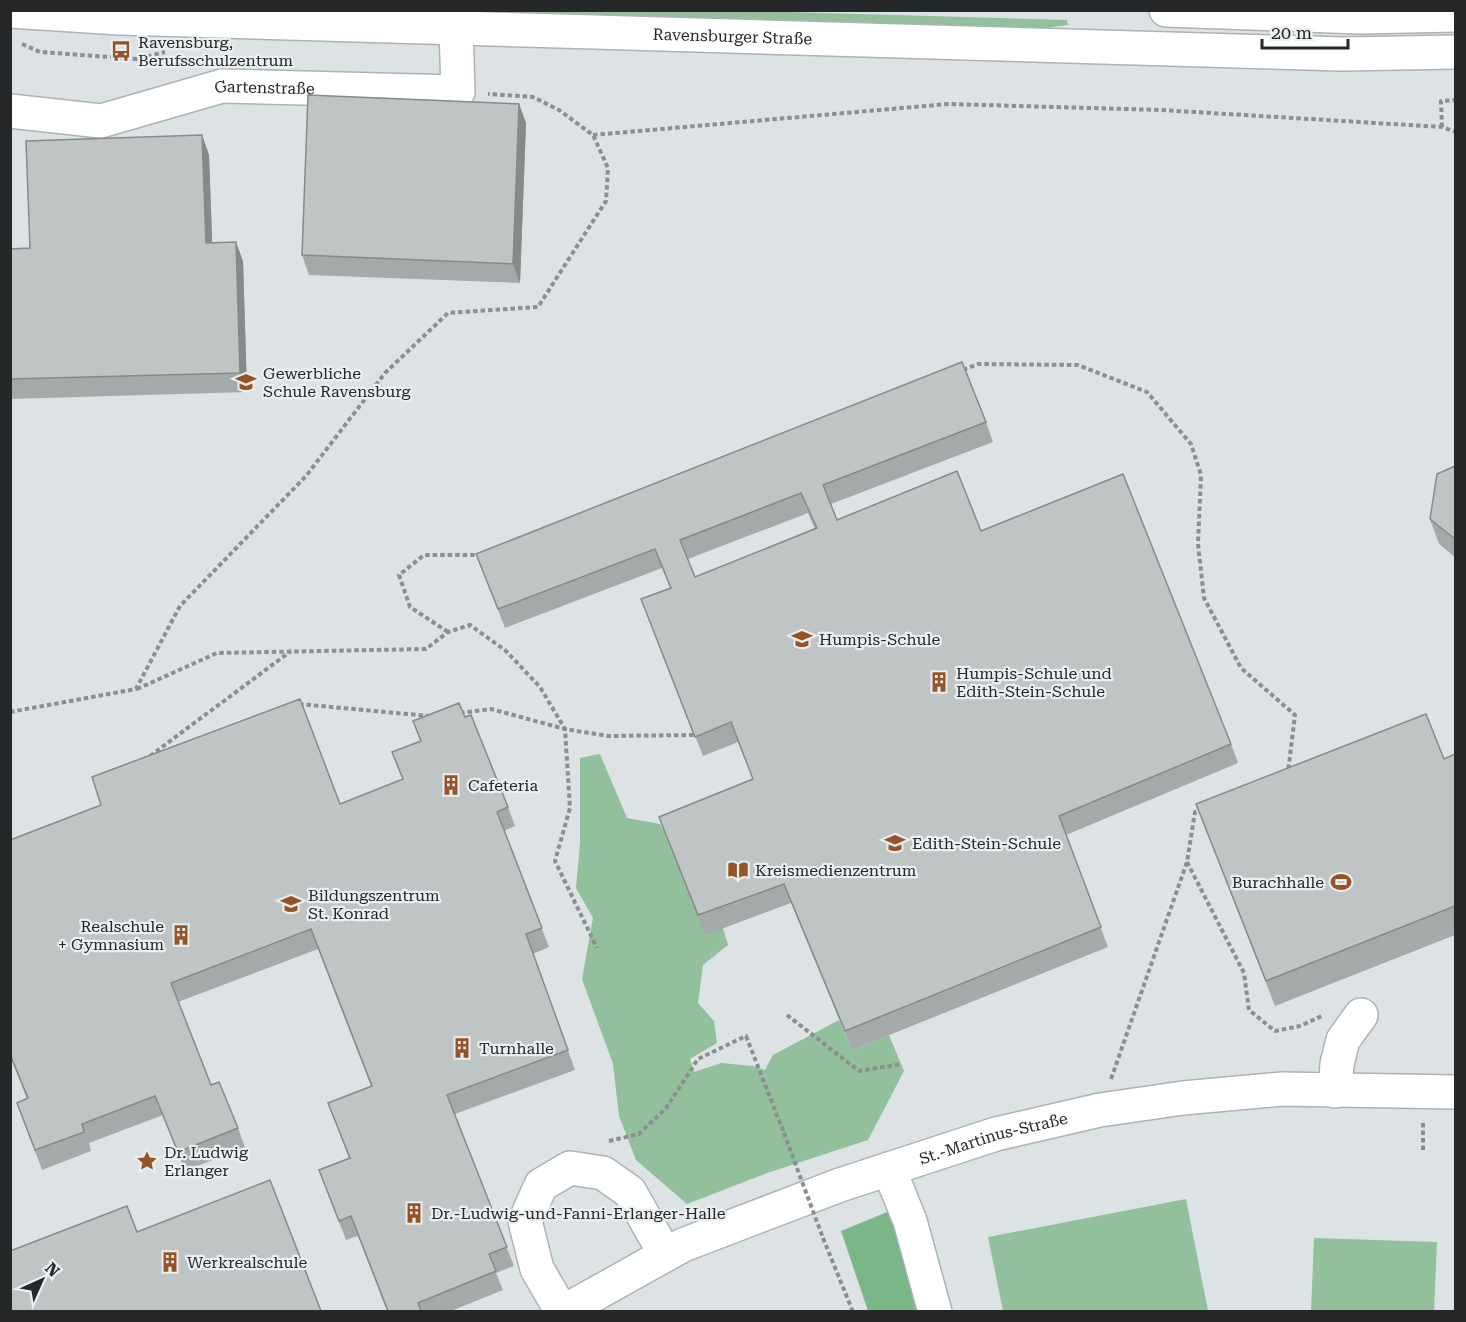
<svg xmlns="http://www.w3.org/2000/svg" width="1466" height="1322" font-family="'Roboto Serif',serif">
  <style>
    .green { fill: #92bf9c }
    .forest { fill: #7bb689 }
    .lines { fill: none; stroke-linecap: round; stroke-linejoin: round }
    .minor-casing { stroke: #adb3b4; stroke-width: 36 }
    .major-casing { stroke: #adb3b4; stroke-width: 36 }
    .path { stroke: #8a8f90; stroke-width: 4; stroke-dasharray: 4.5 3; stroke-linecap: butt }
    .minor { stroke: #fff; stroke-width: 33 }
    .major { stroke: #fff; stroke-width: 33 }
    .path-bridge { stroke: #8a8f90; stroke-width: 4; stroke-dasharray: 4.5 3; stroke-linecap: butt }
    .wall { fill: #a4a9a9; fill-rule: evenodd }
    .shaded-wall { fill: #868a89 }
    .building { fill: #bfc5c4; stroke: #868a89; stroke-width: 1.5; fill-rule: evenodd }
    .labels { text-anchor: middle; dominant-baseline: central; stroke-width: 4.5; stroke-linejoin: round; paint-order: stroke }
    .street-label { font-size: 16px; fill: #252728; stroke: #eaf0f2 }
    .poi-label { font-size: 16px; fill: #252728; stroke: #eaf0f2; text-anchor: start }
  </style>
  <rect width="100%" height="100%" fill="#dde3e5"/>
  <!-- green -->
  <g class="green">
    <path d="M 388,11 L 752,11 L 1067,20 L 1068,25 L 1024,31 Z"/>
    <path d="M 600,754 L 627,818 L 660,824 L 723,928 L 728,945 L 703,965 L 698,1003 L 714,1021 L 717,1043 L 690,1059 L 694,1072 L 721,1063 L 753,1066 L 765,1070 L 773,1055 L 839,1020 L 852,1050 L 889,1035 L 904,1071 L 868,1140 L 770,1172 L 687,1204 L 636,1160 L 619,1116 L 613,1064 L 582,979 L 593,918 L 576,888 L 580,843 L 580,758 Z"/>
    <path d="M 1186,1199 L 1208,1311 L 1003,1311 L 988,1237 Z"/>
    <path d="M 1314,1238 L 1437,1242 L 1434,1311 L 1311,1311 Z"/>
  </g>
  <!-- forest -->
  <path class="forest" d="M 892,1210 L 926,1311 L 868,1311 L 841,1231 Z"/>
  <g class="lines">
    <!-- minor casing -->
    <g class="minor-casing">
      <g id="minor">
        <path id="s1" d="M 10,111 L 101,121 L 222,86 L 458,92 L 456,27"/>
        <path d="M 1335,1091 L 1337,1064 L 1343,1040 L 1361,1015"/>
        <path d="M 889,1169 L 910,1221 L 935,1312"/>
        <path d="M 562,1312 L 537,1269 L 525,1221 L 541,1185 L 570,1168 L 603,1173 L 630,1192 L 665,1254"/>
        <path id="s2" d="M 563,1312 L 683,1245 L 840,1185 L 996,1134 L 1100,1110 L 1183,1098 L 1282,1089 L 1456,1092"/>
      </g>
    </g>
    <!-- major casing -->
    <g class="major-casing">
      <g id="major">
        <path d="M 1166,10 L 1359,17 L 1456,15"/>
        <path id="s3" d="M 10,11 L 119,18 L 1342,54 L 1456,52"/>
      </g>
    </g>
    <!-- path -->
    <g class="path">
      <path d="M 22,44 L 40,52 L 137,59 L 165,52"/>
      <path d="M 1442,127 L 1441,101 L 1456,100"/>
      <path d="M 593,135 L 948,104 L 1161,110 L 1442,127 L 1456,132"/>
      <path d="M 963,370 L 978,364 L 1078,365 L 1147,392 L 1191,444 L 1201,475 L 1198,544 L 1204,598 L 1241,668 L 1295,715 L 1288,772"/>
      <path d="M 448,632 L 410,607 L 399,575 L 424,555 L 480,555"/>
      <path d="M 137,689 L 217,653 L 426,649 L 448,632 L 470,625 L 505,650 L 540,687 L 565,729 L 608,736 L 694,735"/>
      <path d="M 299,704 L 429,716"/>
      <path d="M 10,712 L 136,689 L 180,606 L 306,476 L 385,373 L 448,313 L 538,307 L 606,201 L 608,168 L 593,135 L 559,110 L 533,97 L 488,94"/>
      <path d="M 460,713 L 491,709 L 565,729 L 570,808 L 555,861 L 597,948"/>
      <path d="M 150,756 L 291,651"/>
      <path d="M 1187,862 L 1244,973 L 1249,1010 L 1275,1031 L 1300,1026 L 1322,1016"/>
      <path d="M 787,1015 L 859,1071 L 902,1064"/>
      <path d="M 1111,1079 L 1187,862 L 1195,812 L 1201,810"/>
      <path d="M 609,1141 L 639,1134 L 666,1108 L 698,1059 L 746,1036 L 784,1133"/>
      <path d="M 1423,1150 L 1423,1122"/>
      <path d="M 823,1238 L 853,1312"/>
    </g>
    <!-- minor -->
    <use href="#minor" class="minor"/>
    <!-- major -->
    <use href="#major" class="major"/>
    <!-- path-bridge -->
    <path class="path-bridge" d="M 784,1133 L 823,1238"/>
  </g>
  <!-- wall -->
  <g class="wall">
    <path d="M 519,104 L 526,123 L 520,283 L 309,275 L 302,255 Z"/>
    <path d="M 202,135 L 209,155 L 212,243 L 243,261 L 247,392 L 10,399 L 10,249 L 30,248 Z"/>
    <path d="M 986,422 L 993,442 L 831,504 L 837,520 L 981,531 L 1231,744 L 1238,763 L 1066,835 L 1108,947 L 852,1050 L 791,903 L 705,935 L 666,836 L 659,817 L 753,779 L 738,742 L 703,756 L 641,599 L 670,588 L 662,568 L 505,628 L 476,554 ZM 808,513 L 815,529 L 695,577 L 688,559 Z"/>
    <path d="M 1455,466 L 1455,557 L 1439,544 L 1430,519 Z"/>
    <path d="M 465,717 L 508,807 L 515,826 L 504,831 L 549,947 L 533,954 L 575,1070 L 455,1114 L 514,1266 L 496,1273 L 503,1290 L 451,1311 L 387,1311 L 358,1236 L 346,1240 L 319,1170 L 349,1158 L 328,1103 L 371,1086 L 318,949 L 178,1002 L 211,1085 L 238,1128 L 245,1147 L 185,1171 L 163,1115 L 89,1143 L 91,1151 L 42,1170 L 17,1103 L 27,1099 L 10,1056 L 10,840 L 340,804 L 403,779 L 420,741 L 413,721 Z"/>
    <path d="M 1455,754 L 1455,935 L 1275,1006 L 1196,804 L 1444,759 Z"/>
  </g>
  <!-- shaded-wall -->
  <g class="shaded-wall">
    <path d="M 519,104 L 526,123 L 520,283 L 513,264 Z"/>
    <path d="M 202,135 L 209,155 L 213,262 L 206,243 Z"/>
    <path d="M 236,242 L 243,261 L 247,392 L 240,373 Z"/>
  </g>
  <!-- building -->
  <g class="building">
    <path d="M 308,95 L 519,104 L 513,264 L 302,255 Z"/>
    <path d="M 202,135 L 206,243 L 236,242 L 240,373 L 10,379 L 10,249 L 30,248 L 26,141 Z"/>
    <path d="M 962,362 L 986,422 L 823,485 L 837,520 L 957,471 L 981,531 L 1123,474 L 1231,744 L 1059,816 L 1101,927 L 845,1031 L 784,884 L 698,915 L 659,817 L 753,779 L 731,722 L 695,737 L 641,599 L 671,588 L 655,549 L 498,609 L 476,554 ZM 801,493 L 817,528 L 695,577 L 680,540 Z"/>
    <path d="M 1455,466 L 1455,539 L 1430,519 L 1437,474 Z"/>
    <path d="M 300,699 L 340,804 L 403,779 L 392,752 L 421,741 L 413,721 L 459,703 L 465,717 L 471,715 L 508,807 L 497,812 L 542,928 L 526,934 L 568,1050 L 447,1095 L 507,1247 L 489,1254 L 496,1271 L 418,1303 L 421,1311 L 388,1311 L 351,1216 L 339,1221 L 319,1170 L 350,1158 L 328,1103 L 372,1086 L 311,929 L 171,983 L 211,1085 L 219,1082 L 238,1128 L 178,1152 L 155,1096 L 82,1124 L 84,1132 L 35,1150 L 17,1103 L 28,1098 L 10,1054 L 10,840 L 101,805 L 92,777 Z"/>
    <path d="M 1426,714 L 1444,759 L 1455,754 L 1455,906 L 1266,981 L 1196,804 Z"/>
    <path d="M 270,1180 L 321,1311 L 10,1311 L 10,1251 L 127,1206 L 137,1232 Z"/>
  </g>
  <!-- icons -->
  <defs>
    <g id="bus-bare" transform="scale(1.62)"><path d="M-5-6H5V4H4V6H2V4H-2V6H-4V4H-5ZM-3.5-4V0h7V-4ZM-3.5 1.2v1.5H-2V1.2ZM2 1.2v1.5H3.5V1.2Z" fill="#975327" stroke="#eaf0f2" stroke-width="2.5" paint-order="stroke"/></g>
    <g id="school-bare" transform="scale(1.62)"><path d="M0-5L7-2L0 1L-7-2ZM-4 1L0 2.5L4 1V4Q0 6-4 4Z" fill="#975327" stroke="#eaf0f2" stroke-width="2.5" paint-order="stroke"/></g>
    <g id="building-bare" transform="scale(1.62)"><path d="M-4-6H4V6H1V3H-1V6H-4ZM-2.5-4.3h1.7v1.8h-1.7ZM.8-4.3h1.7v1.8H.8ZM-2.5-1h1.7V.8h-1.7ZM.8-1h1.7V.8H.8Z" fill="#975327" stroke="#eaf0f2" stroke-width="2.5" paint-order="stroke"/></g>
    <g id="library-bare" transform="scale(1.62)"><path d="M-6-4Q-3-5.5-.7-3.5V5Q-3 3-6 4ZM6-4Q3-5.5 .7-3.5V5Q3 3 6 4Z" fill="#975327" stroke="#eaf0f2" stroke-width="2.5" paint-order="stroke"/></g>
    <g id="stadium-bare" transform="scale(1.62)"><path d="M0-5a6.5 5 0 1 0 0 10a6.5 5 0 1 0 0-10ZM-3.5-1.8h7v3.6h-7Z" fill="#975327" stroke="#eaf0f2" stroke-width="2.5" paint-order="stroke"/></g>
    <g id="sight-bare" transform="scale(1.62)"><path d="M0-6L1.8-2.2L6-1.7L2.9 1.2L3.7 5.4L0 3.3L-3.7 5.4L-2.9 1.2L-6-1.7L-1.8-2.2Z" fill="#975327" stroke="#eaf0f2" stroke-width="2.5" paint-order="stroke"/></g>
  </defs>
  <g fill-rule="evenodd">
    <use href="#bus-bare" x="121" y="51"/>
    <use href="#school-bare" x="246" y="382"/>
    <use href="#school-bare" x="802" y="639"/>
    <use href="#building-bare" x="939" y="682"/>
    <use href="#building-bare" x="451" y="785"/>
    <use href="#school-bare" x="895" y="843"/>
    <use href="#library-bare" x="738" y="870"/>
    <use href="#stadium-bare" x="1341" y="882"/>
    <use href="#school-bare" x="291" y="904"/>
    <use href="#building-bare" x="181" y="935"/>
    <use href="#building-bare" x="462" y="1048"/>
    <use href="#sight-bare" x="147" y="1161"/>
    <use href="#building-bare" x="414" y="1213"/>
    <use href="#building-bare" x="170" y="1262"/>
  </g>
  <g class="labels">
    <!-- street labels -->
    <g class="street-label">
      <text stroke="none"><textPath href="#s3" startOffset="723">Ravensburger Straße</textPath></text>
      <text stroke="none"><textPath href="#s1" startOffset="260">Gartenstraße</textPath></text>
      <text stroke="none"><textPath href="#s2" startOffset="466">St.-Martinus-Straße</textPath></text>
    </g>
    <!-- poi labels -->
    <g class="poi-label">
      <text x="138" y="42">Ravensburg,<tspan x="138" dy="18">Berufsschulzentrum</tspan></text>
      <text x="263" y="373">Gewerbliche<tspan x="263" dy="18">Schule Ravensburg</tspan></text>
      <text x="819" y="639">Humpis-Schule</text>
      <text x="956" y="673">Humpis-Schule und<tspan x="956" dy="18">Edith-Stein-Schule</tspan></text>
      <text x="468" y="785">Cafeteria</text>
      <text x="912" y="843">Edith-Stein-Schule</text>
      <text x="755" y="870">Kreismedienzentrum</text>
      <text x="1324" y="882" text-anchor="end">Burachhalle</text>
      <text x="308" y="895">Bildungszentrum<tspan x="308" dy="18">St. Konrad</tspan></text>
      <text x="164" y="926" text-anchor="end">Realschule<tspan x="164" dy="18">+ Gymnasium</tspan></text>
      <text x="479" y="1048">Turnhalle</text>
      <text x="164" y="1152">Dr. Ludwig<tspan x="164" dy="18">Erlanger</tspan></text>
      <text x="431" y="1213">Dr.-Ludwig-und-Fanni-Erlanger-Halle</text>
      <text x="187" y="1262">Werkrealschule</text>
    </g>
  </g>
  <!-- border -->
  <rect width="1466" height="1322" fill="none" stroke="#252728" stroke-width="24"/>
  <!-- north arrow -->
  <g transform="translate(42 1280) rotate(45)" stroke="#eaf0f2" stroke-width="4.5" paint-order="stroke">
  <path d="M0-4.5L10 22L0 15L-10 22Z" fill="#252728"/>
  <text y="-9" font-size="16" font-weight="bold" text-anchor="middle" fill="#252728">N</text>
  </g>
  <!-- scale -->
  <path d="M1262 39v9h86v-9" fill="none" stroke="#252728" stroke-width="3"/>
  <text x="1271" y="39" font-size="18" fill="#252728" stroke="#eaf0f2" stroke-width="4.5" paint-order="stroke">20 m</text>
</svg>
